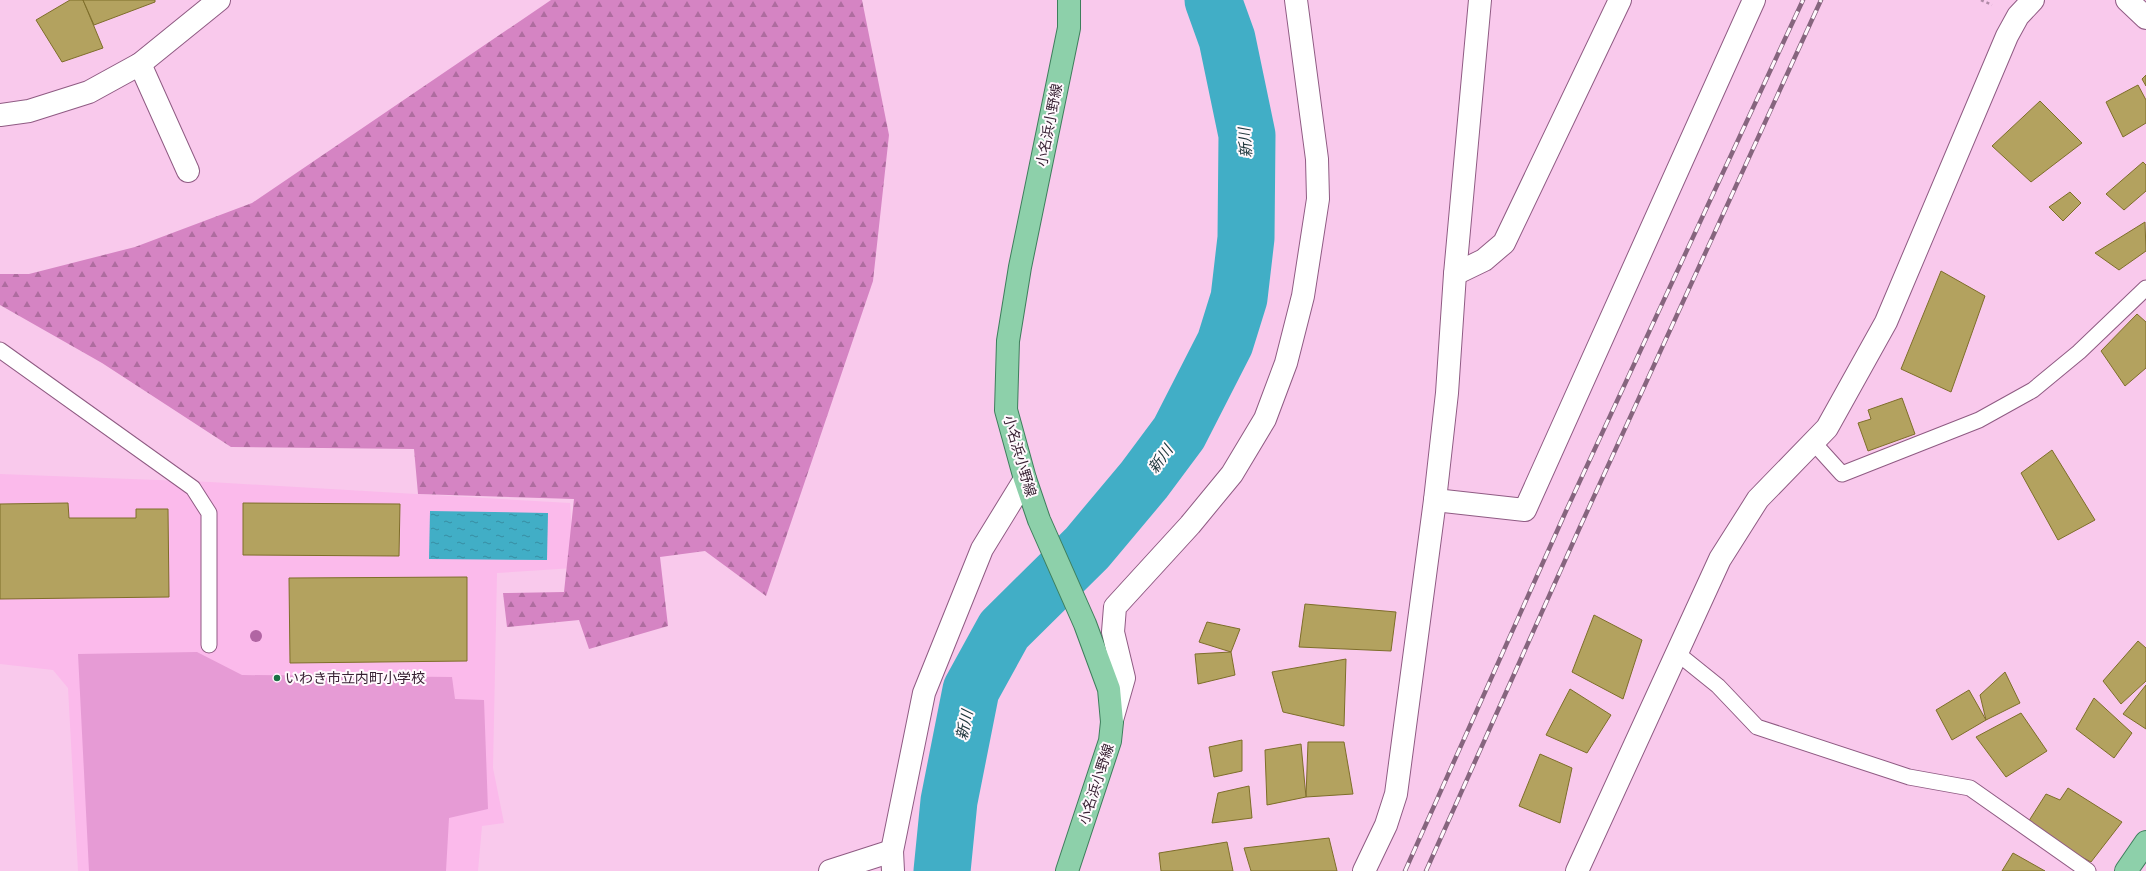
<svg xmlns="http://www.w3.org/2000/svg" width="2146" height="871" font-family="Mulish,'Noto Sans JP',sans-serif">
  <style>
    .built { fill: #fbbaeb }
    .forest { fill: url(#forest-firs) }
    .pitch { fill: #e69bd5 }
    .water { fill: url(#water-ripples) }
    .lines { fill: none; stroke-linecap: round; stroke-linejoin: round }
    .river { stroke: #41aec6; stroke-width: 57 }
    .building { fill: #b3a25f; stroke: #7e6e2a }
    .lane-casing { stroke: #8f5b83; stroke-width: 17 }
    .street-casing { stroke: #8f5b83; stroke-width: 24 }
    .primary-casing { stroke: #3e7e5c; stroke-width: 24 }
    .path { stroke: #b18ba7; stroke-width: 2.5; stroke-dasharray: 3 3; stroke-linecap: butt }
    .lane { stroke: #fff; stroke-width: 15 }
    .street { stroke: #fff; stroke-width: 22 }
    .primary { stroke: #8dd0aa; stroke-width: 22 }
    .rail-casing { stroke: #86657e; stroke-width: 4.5 }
    .rail { stroke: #fff9fd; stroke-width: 3; stroke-dasharray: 9; stroke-linecap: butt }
    .tree { fill: #b165a3 }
    .poi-dot { fill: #1a7144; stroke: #fff9fd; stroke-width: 1.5 }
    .labels { text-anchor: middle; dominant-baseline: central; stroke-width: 4; stroke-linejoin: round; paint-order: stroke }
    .street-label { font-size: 14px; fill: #392234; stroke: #fff9fd }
    .poi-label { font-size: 14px; fill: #392234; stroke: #fff9fd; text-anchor: start }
    .water-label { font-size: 15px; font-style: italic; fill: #20383e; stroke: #fff9fd }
  </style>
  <defs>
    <pattern id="forest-firs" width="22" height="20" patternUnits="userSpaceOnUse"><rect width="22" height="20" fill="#d584c3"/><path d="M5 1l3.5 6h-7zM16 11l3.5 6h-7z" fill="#ae6c9f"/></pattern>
    <pattern id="water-ripples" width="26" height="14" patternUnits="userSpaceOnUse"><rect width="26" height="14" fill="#41aec6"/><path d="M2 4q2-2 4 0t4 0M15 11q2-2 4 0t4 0" fill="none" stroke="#378da2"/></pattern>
  </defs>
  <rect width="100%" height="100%" fill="#f9c9ec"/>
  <!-- built -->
  <path class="built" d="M 0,474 L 210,482 L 570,503 L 574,568 L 497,573 L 493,768 L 504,823 L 482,826 L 478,871 L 78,871 L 68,688 L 53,670 L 0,664 Z"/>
  <!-- forest -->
  <path class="forest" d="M 551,0 L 862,0 L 889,135 L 873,281 L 766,596 L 705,551 L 660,557 L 668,626 L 589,649 L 579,620 L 507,627 L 503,593 L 564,592 L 574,499 L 418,494 L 414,449 L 231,447 L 102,363 L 0,305 L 0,274 L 29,274 L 135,247 L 252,203 Z"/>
  <!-- pitch -->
  <path class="pitch" d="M 197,652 L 242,675 L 452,677 L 455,699 L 484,700 L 488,809 L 449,818 L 446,871 L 89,871 L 78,654 Z"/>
  <!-- water -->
  <path class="water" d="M 430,511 L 548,513 L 547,560 L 429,559 Z"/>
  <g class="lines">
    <!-- river -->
    <path class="river" d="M 942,871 L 949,801 L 971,690 L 1004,630 L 1087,548 L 1144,480 L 1179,433 L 1225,343 L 1239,298 L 1246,238 L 1247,135 L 1227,39 L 1213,0"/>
  </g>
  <!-- building -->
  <g class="building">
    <path d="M 70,0 L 83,0 L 103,48 L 62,62 L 36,20 Z"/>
    <path d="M 83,0 L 155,0 L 155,2 L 94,25 Z"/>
    <path d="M 2146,75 L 2146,86 L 2142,79 Z"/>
    <path d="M 2138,85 L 2146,100 L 2146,123 L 2123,137 L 2106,102 Z"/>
    <path d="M 2040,101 L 2082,143 L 2031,182 L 1992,146 Z"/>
    <path d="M 2143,162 L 2146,165 L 2146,191 L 2124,210 L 2106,194 Z"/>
    <path d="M 2070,192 L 2081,203 L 2063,221 L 2049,207 Z"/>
    <path d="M 2145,222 L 2146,251 L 2119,270 L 2095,253 Z"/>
    <path d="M 1941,271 L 1985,296 L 1951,392 L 1901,369 Z"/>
    <path d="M 2137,314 L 2146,322 L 2146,368 L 2125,386 L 2101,351 Z"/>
    <path d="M 1902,398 L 1915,434 L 1868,451 L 1858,423 L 1871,419 L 1868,410 Z"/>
    <path d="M 2052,450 L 2095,520 L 2058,540 L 2021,473 Z"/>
    <path d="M 68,503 L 69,518 L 136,518 L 136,509 L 168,509 L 169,597 L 0,599 L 0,504 Z"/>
    <path d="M 243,503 L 400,504 L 399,556 L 243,555 Z"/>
    <path d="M 467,577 L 467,661 L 290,663 L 289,578 Z"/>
    <path d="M 1305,604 L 1396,612 L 1391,651 L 1299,647 Z"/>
    <path d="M 1594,615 L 1642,640 L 1623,699 L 1572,672 Z"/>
    <path d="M 1207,622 L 1240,629 L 1231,652 L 1199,642 Z"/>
    <path d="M 2138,641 L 2146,648 L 2146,681 L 2121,704 L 2103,681 Z"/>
    <path d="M 1231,652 L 1235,675 L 1198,684 L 1195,654 Z"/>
    <path d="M 1346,659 L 1344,726 L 1283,712 L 1272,672 Z"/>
    <path d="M 2005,672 L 2020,703 L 1986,720 L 1980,695 Z"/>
    <path d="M 2146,685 L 2146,729 L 2123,714 Z"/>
    <path d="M 1570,689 L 1611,715 L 1587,753 L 1546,735 Z"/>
    <path d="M 1969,690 L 1986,720 L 1952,740 L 1936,710 Z"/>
    <path d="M 2094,698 L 2132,733 L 2114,758 L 2076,729 Z"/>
    <path d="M 2021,713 L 2047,751 L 2006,777 L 1976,737 Z"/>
    <path d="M 1242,740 L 1242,771 L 1214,777 L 1209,747 Z"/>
    <path d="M 1308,742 L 1344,742 L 1353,794 L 1306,797 Z"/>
    <path d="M 1301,744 L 1306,797 L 1267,805 L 1265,750 Z"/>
    <path d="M 1540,754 L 1572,768 L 1560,823 L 1519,806 Z"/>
    <path d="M 1249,786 L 1252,818 L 1212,823 L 1218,793 Z"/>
    <path d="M 2068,788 L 2122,822 L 2091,862 L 2025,827 L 2046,794 L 2060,800 Z"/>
    <path d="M 1329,838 L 1337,871 L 1251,871 L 1244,848 Z"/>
    <path d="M 1227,842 L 1233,871 L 1161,871 L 1159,853 Z"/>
    <path d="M 2013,853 L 2045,871 L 2002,871 Z"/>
  </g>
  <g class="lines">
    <!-- lane casing -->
    <g class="lane-casing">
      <g id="lane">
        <path d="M 0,350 L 193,488 L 209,513 L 209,645"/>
        <path d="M 1813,442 L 1842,474 L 1979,420 L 2033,390 L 2079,352 L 2146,288"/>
        <path d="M 1677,653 L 1718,686 L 1757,727 L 1909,777 L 1970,788 L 2088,871"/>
      </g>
    </g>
    <!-- street casing -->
    <g class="street-casing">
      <g id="street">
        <path d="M 2127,0 L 2146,18"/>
        <path d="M 140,64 L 188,171"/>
        <path d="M 0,115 L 29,111 L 89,92 L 140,64 L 219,0"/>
        <path d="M 1455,274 L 1484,260 L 1504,243 L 1620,0"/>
        <path d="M 1435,500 L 1525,510 L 1754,0"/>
        <path d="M 1112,720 L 1124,678 L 1113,632 L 1115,607 L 1190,525 L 1232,474 L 1265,419 L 1286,363 L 1303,296 L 1318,199 L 1317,159 L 1296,0"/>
        <path d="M 830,871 L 892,851"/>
        <path d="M 893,871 L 892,851 L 924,693 L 982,549 L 1025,479"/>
        <path d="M 1364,871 L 1386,825 L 1396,794 L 1435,500 L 1447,393 L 1455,274 L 1480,0"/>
        <path d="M 1577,871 L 1720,559 L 1758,499 L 1827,428 L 1886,322 L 2007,36 L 2018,16 L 2033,0"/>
      </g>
    </g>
    <!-- primary casing -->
    <g class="primary-casing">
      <g id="primary">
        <path d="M 1067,871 L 1110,741 L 1112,722 L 1109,689 L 1085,624 L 1039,520 L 1025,479 L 1006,410 L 1008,341 L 1020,267 L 1069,28 L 1069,0"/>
        <path d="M 2126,871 L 2146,842"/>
      </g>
    </g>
    <!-- path -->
    <path class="path" d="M 1981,0 L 1992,5"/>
    <!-- lane -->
    <use href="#lane" class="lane"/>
    <!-- street -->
    <use href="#street" class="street"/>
    <!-- primary -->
    <use href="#primary" class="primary"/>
    <!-- rail casing -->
    <g class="rail-casing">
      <g id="rail">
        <path d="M 1405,871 L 1566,511 L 1803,0"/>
        <path d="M 1426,871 L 1580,527 L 1821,0"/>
      </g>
    </g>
    <!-- rail -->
    <use href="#rail" class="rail"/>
  </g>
  <!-- trees -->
  <circle class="tree" cx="256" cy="636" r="6"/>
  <!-- markers -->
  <circle class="poi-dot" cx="277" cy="678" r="4"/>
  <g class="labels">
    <!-- street labels -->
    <g class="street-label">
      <text transform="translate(1049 125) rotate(-79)">小名浜小野線</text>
      <text transform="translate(1020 456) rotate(74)">小名浜小野線</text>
      <text transform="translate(1096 784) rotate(-72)">小名浜小野線</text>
    </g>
    <!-- poi labels -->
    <g class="poi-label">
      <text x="285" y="678">いわき市立内町小学校</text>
    </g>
    <!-- water labels -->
    <g class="water-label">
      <text transform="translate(1245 143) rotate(-94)">新川</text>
      <text transform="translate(1160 459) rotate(-54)">新川</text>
      <text transform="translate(964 725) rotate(-78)">新川</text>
    </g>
  </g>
</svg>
